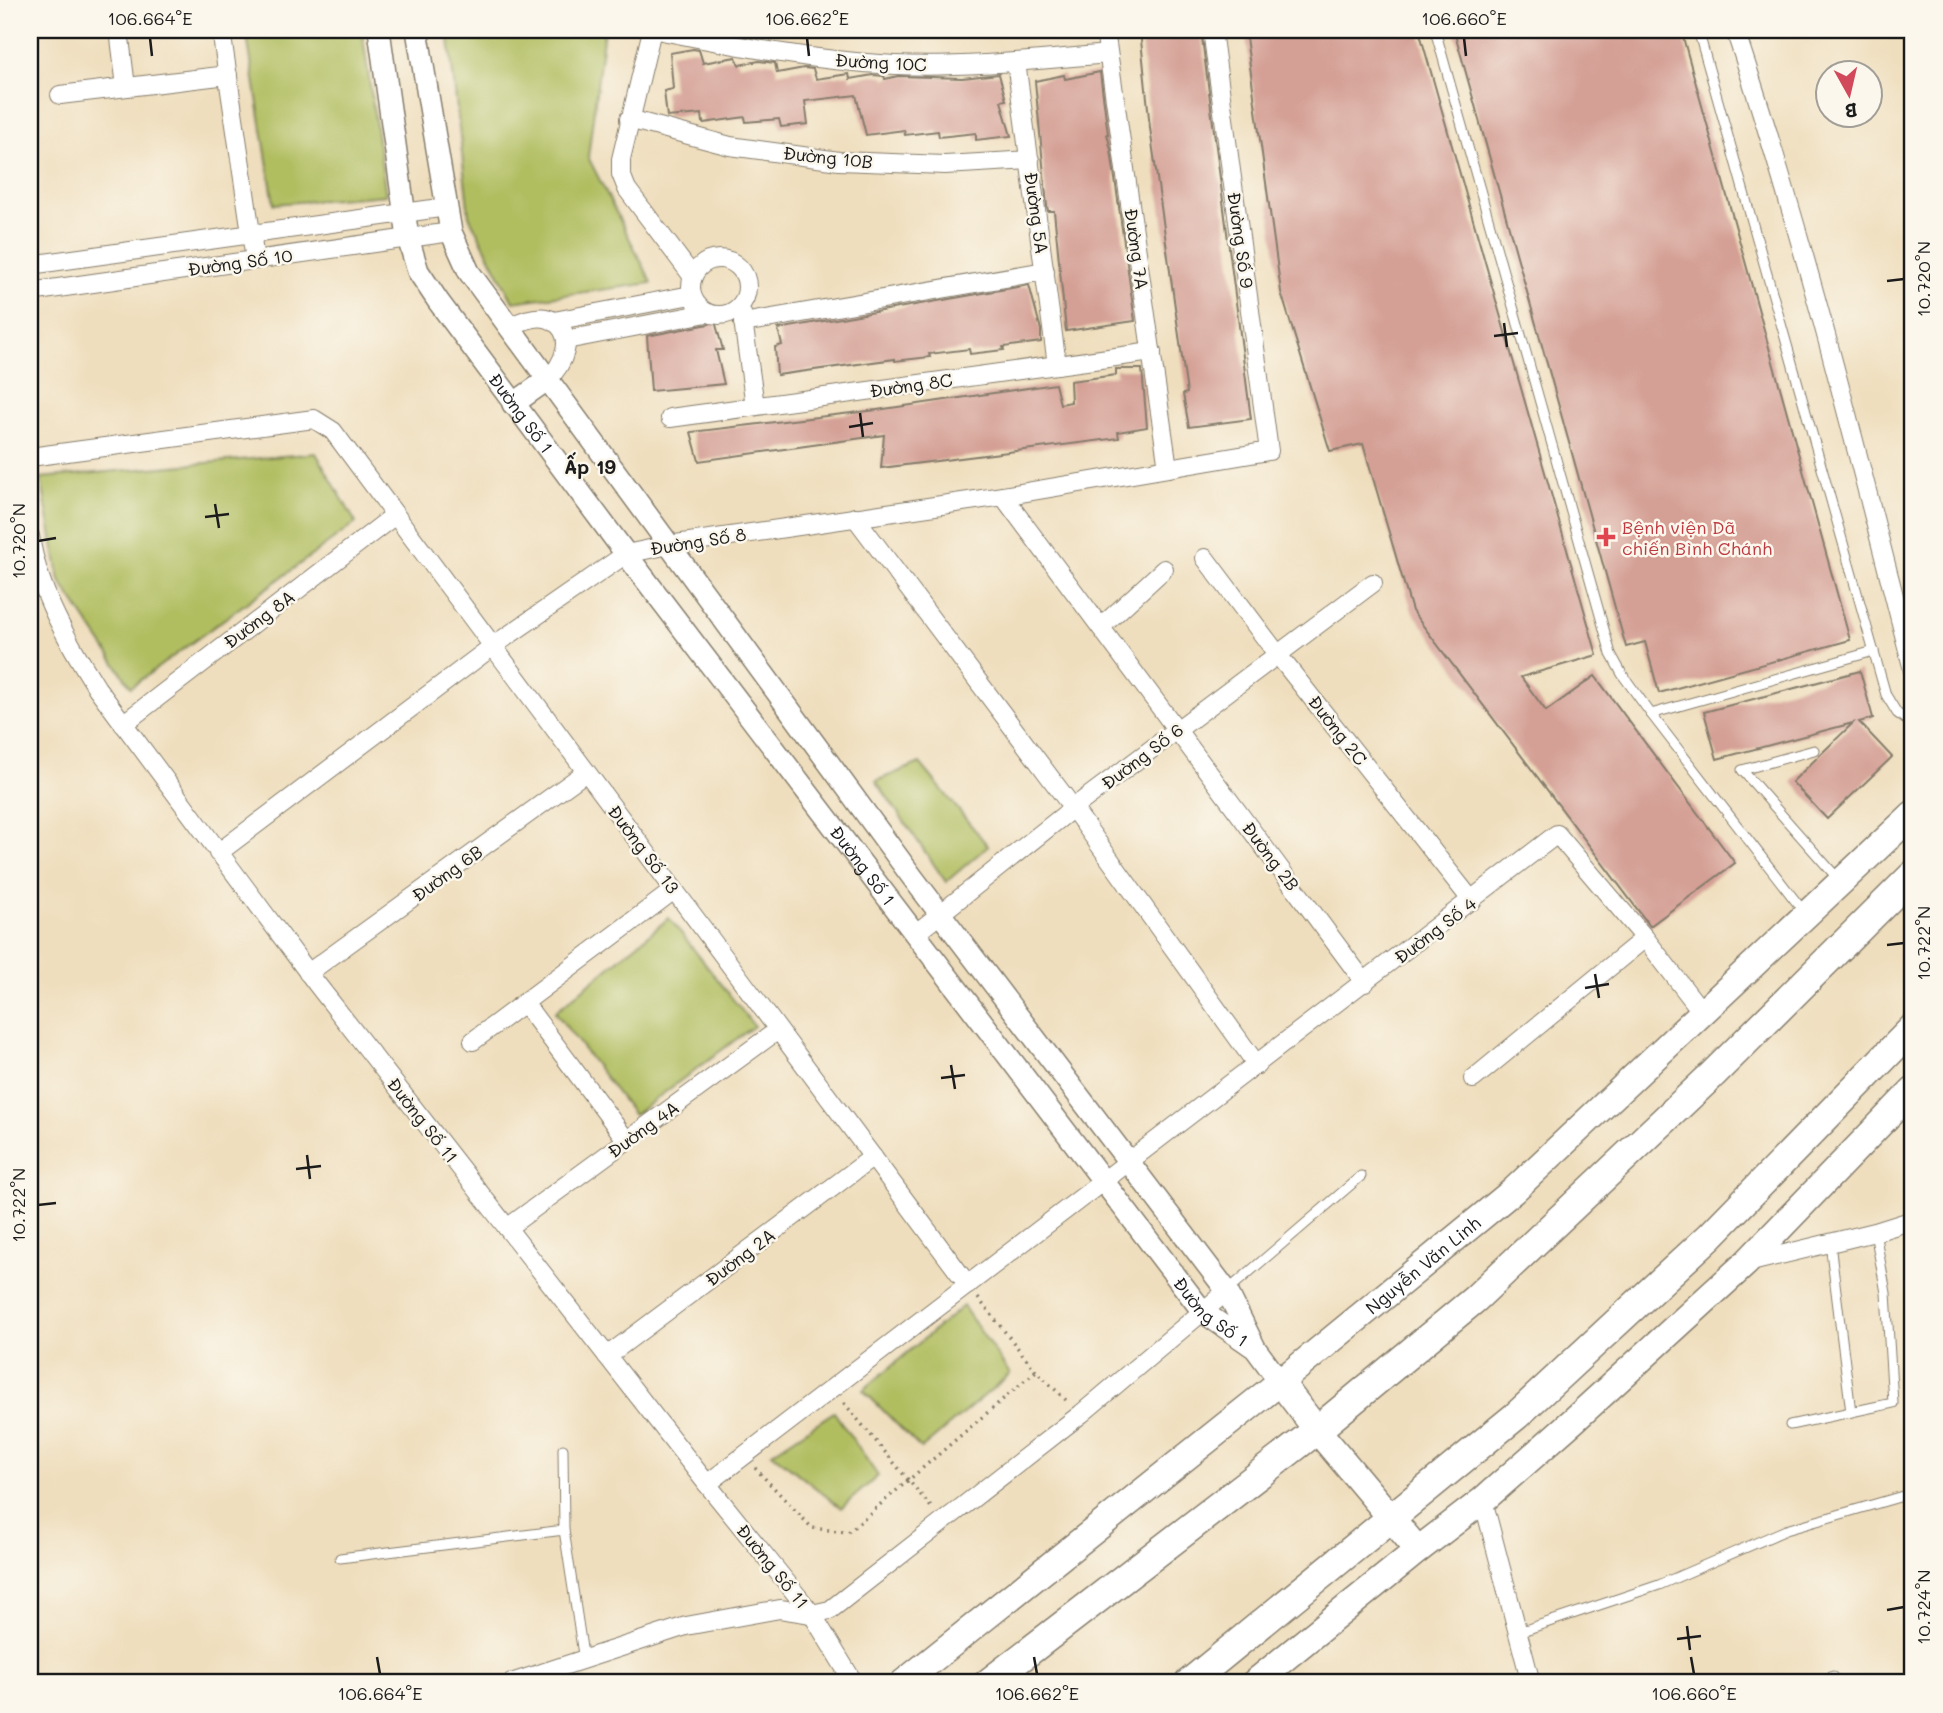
<svg xmlns="http://www.w3.org/2000/svg" width="1943" height="1713" font-family="Mali,sans-serif">
  <style>
    .green { fill: #b1be60; stroke: #666d3e; stroke-width: 2 }
    .building { fill: #d49f94 }
    .lines { fill: none; stroke-linecap: round; stroke-linejoin: round }
    .service-casing { stroke: #867d6c; stroke-width: 11 }
    .minor-casing { stroke: #867d6c; stroke-width: 20 }
    .tertiary-casing { stroke: #867d6c; stroke-width: 24 }
    .primary-casing { stroke: #867d6c; stroke-width: 29 }
    .trunk-casing { stroke: #867d6c; stroke-width: 31 }
    .path { stroke: #867d6c; stroke-width: 3.5; stroke-dasharray: 2 5; stroke-linecap: butt }
    .service { stroke: #fff; stroke-width: 9 }
    .minor { stroke: #fff; stroke-width: 18 }
    .tertiary { stroke: #fff; stroke-width: 21 }
    .primary { stroke: #fff; stroke-width: 26 }
    .trunk { stroke: #fff; stroke-width: 28 }
    .ticks { fill: none; stroke: #1c1c1c; stroke-width: 2.5 }
    .health-dot { fill: #e0444e; stroke: #fbf7ec; stroke-width: 2.5 }
    .labels { text-anchor: middle; dominant-baseline: central; stroke-width: 5; stroke-linejoin: round; paint-order: stroke }
    .street-label { font-size: 18px; fill: #1c1c1c; stroke: #fbf7ec }
    .health-label { font-size: 18px; fill: #be3a42; stroke: #fbf7ec; text-anchor: start }
    .neighbourhood-label { font-size: 19px; font-weight: bold; fill: #1c1c1c; stroke: #fbf7ec }
    .neatline { fill: none; stroke: #1c1c1c; stroke-width: 2.5 }
    .ticks-label { font-size: 18px; text-anchor: middle; fill: #1c1c1c }
  </style>
  <rect width="100%" height="100%" fill="#fbf7ec"/>
  <filter id="ink" filterUnits="userSpaceOnUse"><feTurbulence type="fractalNoise" baseFrequency=".0143" numOctaves="2"/><feDisplacementMap in="SourceGraphic" scale="14" xChannelSelector="R" yChannelSelector="G"/><feConvolveMatrix kernelMatrix="1 2 1 2 8 2 1 2 1" color-interpolation-filters="sRGB"/></filter>
  <filter id="wash" filterUnits="userSpaceOnUse"><feTurbulence type="fractalNoise" baseFrequency=".00686" numOctaves="4" result="noise"/><feDisplacementMap in="SourceGraphic" scale="28" xChannelSelector="R" yChannelSelector="G"/><feGaussianBlur stdDeviation="1.57" result="paint"/><feColorMatrix in="noise" values="0 0 0 0 0 0 0 0 0 0 0 0 0 0 0 0 0 1.4 0 .05"/><feComposite in="paint" operator="in"/></filter>
  <g filter="url(#wash)">
    <rect width="100%" height="100%" fill="#efdebd"/>
    <!-- green -->
    <g class="green">
      <path d="M 246,30 L 362,30 L 386,195 L 274,204 Z"/>
      <path d="M 448,30 L 604,30 L 588,157 L 652,283 L 513,302 L 469,216 Z"/>
      <path d="M 316,453 L 356,523 L 131,687 L 60,581 L 41,478 Z"/>
      <path d="M 920,763 L 988,846 L 946,882 L 876,781 Z"/>
      <path d="M 669,918 L 754,1026 L 634,1115 L 555,1012 Z"/>
      <path d="M 963,1306 L 1010,1374 L 921,1449 L 863,1390 Z"/>
      <path d="M 834,1412 L 878,1476 L 841,1508 L 772,1453 Z"/>
    </g>
    <g id="blocks">
      <!-- building -->
      <g class="building">
        <path d="M 1140,30 L 1201,30 L 1251,419 L 1189,427 L 1183,394 L 1187,393 L 1150,128 Z"/>
        <path d="M 1245,30 L 1419,30 L 1597,655 L 1521,677 L 1546,711 L 1595,676 L 1735,863 L 1650,926 L 1412,611 L 1363,444 L 1330,451 L 1281,292 Z"/>
        <path d="M 1454,30 L 1681,30 L 1850,640 L 1659,693 L 1645,642 L 1626,647 Z"/>
        <path d="M 693,49 L 699,50 L 703,63 L 736,57 L 739,65 L 759,61 L 775,63 L 777,73 L 804,68 L 813,69 L 816,79 L 849,74 L 850,79 L 873,75 L 884,76 L 885,79 L 898,76 L 962,78 L 999,74 L 1006,100 L 1001,101 L 1011,136 L 976,140 L 976,133 L 939,137 L 938,131 L 905,135 L 904,130 L 866,135 L 856,95 L 805,101 L 808,124 L 781,127 L 779,119 L 746,122 L 745,117 L 703,123 L 702,114 L 667,117 L 664,91 L 673,89 L 670,53 Z"/>
        <path d="M 1100,72 L 1108,134 L 1107,134 L 1111,150 L 1135,321 L 1066,331 L 1054,211 L 1048,211 L 1047,206 L 1035,81 L 1064,75 L 1065,79 Z"/>
        <path d="M 1029,285 L 1041,330 L 1041,342 L 1003,347 L 1004,350 L 970,354 L 969,349 L 929,354 L 930,357 L 895,361 L 895,359 L 777,375 L 775,347 L 782,345 L 778,329 Z"/>
        <path d="M 715,321 L 723,350 L 716,350 L 724,384 L 651,391 L 647,336 L 709,324 Z"/>
        <path d="M 1116,369 L 1142,369 L 1147,427 L 1118,432 L 1119,438 L 881,468 L 884,435 L 699,461 L 691,432 L 877,410 L 1055,384 L 1060,404 L 1071,402 L 1070,381 L 1116,375 Z"/>
        <path d="M 1860,671 L 1873,718 L 1859,722 L 1892,757 L 1827,819 L 1792,782 L 1853,723 L 1717,759 L 1704,712 Z"/>
      </g>
    </g>
  </g>
  <g filter="url(#ink)">
    <use href="#blocks" fill-opacity="0" stroke="#867d6c" stroke-width="2"/>
    <g class="lines">
      <!-- service casing -->
      <g class="service-casing">
        <g id="service">
          <path d="M 1435,30 L 1611,654 L 1622,674 L 1651,714 L 1804,912"/>
          <path d="M 1698,30 L 1886,695 L 1897,713 L 1913,725"/>
          <path d="M 1651,714 L 1874,651"/>
          <path d="M 1814,750 L 1742,770 L 1840,881"/>
          <path d="M 1830,1243 L 1851,1412"/>
          <path d="M 1227,1291 L 1361,1176"/>
          <path d="M 1790,1425 L 1893,1403 L 1886,1293 L 1875,1232"/>
          <path d="M 563,1449 L 564,1530"/>
          <path d="M 340,1558 L 564,1530 L 584,1661"/>
          <path d="M 1516,1633 L 1659,1585 L 1786,1530 L 1913,1493"/>
          <path d="M 1817,1683 L 1833,1676"/>
        </g>
      </g>
      <!-- minor casing -->
      <g class="minor-casing">
        <g id="minor">
          <path d="M 119,30 L 126,87"/>
          <path d="M 221,30 L 255,260"/>
          <path d="M 652,30 L 621,159 L 621,174 L 627,189 L 693,277"/>
          <path d="M 657,30 C 736,46 814,61 895,65 C 966,68 1037,60 1108,54"/>
          <path d="M 1105,30 L 1168,468"/>
          <path d="M 1735,30 C 1805,240 1858,456 1913,670"/>
          <path d="M 1016,62 L 1057,365"/>
          <path d="M 60,95 L 228,75"/>
          <path d="M 629,119 L 730,146 L 839,161 L 945,165 L 1030,160"/>
          <circle cx="719" cy="287" r="28"/>
          <path d="M 30,265 L 447,207"/>
          <path d="M 30,292 L 451,232"/>
          <path d="M 742,313 L 755,406"/>
          <path d="M 554,321 L 691,295"/>
          <path d="M 743,323 L 1045,271"/>
          <path d="M 509,327 C 521,321 541,313 553,321 C 578,336 562,366 547,380"/>
          <path d="M 566,340 L 707,313"/>
          <path d="M 670,418 L 1152,352"/>
          <path d="M 30,457 L 314,419 L 333,431 L 968,1285"/>
          <path d="M 1003,496 L 1365,983"/>
          <path d="M 855,517 L 1073,808 L 1257,1065"/>
          <path d="M 30,536 C 38,591 68,642 97,688 L 316,983 L 707,1484 L 812,1614 L 854,1683"/>
          <path d="M 1205,558 L 1278,655 L 1472,901"/>
          <path d="M 1101,627 L 1164,569"/>
          <path d="M 123,724 L 395,515"/>
          <path d="M 218,853 L 493,646 L 626,554 L 669,545 L 1003,496 L 1269,451 L 1212,30"/>
          <path d="M 915,934 L 1073,808 L 1373,583"/>
          <path d="M 308,973 L 586,772"/>
          <path d="M 525,1004 L 627,1141"/>
          <path d="M 473,1041 L 674,890"/>
          <path d="M 1473,1079 L 1645,938"/>
          <path d="M 507,1228 L 778,1030"/>
          <path d="M 1747,1263 L 1875,1232 L 1913,1220"/>
          <path d="M 607,1356 L 873,1157"/>
          <path d="M 707,1484 L 1557,834 L 1645,938 L 1702,1012"/>
          <path d="M 1483,1500 L 1531,1683"/>
          <path d="M 511,1683 L 686,1626 L 780,1609 L 812,1614 L 830,1610 L 1081,1414 L 1227,1291"/>
        </g>
      </g>
      <!-- tertiary casing -->
      <g class="tertiary-casing">
        <g id="tertiary">
          <path id="s1" d="M 379,30 L 408,238 L 418,271 L 438,301 L 626,554 L 1203,1312 L 1252,1346"/>
          <path d="M 417,30 L 451,232 L 469,272 L 913,878 L 1227,1291 L 1255,1348 L 1280,1382"/>
          <path d="M 513,404 L 547,380"/>
        </g>
      </g>
      <!-- primary casing -->
      <g class="primary-casing">
        <g id="primary">
          <path d="M 1280,1382 L 1317,1430 L 1418,1550"/>
          <path id="s2" d="M 903,1683 L 1280,1382 L 1513,1191 L 1913,814"/>
          <path d="M 1254,1683 L 1418,1550 L 1483,1500 L 1574,1420 L 1746,1263 L 1913,1090"/>
        </g>
      </g>
      <!-- trunk casing -->
      <g class="trunk-casing">
        <g id="trunk">
          <path d="M 988,1683 L 1317,1430 L 1475,1299 L 1711,1076 L 1913,875"/>
          <path d="M 1189,1683 L 1517,1415 L 1710,1236 L 1913,1028"/>
        </g>
      </g>
      <!-- path -->
      <g class="path">
        <path d="M 978,1298 L 1036,1371 L 1069,1403"/>
        <path d="M 844,1403 L 931,1507"/>
        <path d="M 755,1468 L 812,1528 L 848,1532 L 1036,1371"/>
      </g>
      <!-- service -->
      <use href="#service" class="service"/>
      <!-- minor -->
      <use href="#minor" class="minor"/>
      <!-- tertiary -->
      <use href="#tertiary" class="tertiary"/>
      <!-- primary -->
      <use href="#primary" class="primary"/>
      <!-- trunk -->
      <use href="#trunk" class="trunk"/>
    </g>
  </g>
  <!-- ticks -->
  <path class="ticks" d="M 150,38 L 152,56M 807,38 L 809,56M 1464,38 L 1466,56M 1887,281 L 1904,279M 1504,323 L 1507,347M 1494,336 L 1518,333M 860,413 L 863,437M 849,427 L 873,423M 215,504 L 219,528M 205,517 L 229,514M 38,541 L 56,538M 1887,945 L 1904,943M 1595,974 L 1599,998M 1585,988 L 1609,984M 951,1065 L 955,1089M 941,1078 L 965,1075M 307,1155 L 310,1179M 296,1169 L 321,1166M 38,1205 L 56,1203M 1887,1610 L 1904,1607M 1687,1626 L 1690,1650M 1677,1639 L 1701,1636M 377,1657 L 380,1674M 1034,1657 L 1037,1674M 1691,1657 L 1694,1674"/>
  <!-- markers -->
  <path class="health-dot" d="M1602.5 526.5h7v7h7v7h-7v7h-7v-7h-7v-7h7z"/>
  <g class="labels">
    <!-- street labels -->
    <g class="street-label">
      <text transform="translate(881 62) rotate(3)">Đường 10C</text>
      <text transform="translate(828 157) rotate(6)">Đường 10B</text>
      <text transform="translate(1037 213) rotate(82)">Đường 5A</text>
      <text transform="translate(1241 240) rotate(82)">Đường Số 9</text>
      <text transform="translate(1137 249) rotate(82)">Đường 7A</text>
      <text transform="translate(240 262) rotate(-8)">Đường Số 10</text>
      <text transform="translate(911 385) rotate(-8)">Đường 8C</text>
      <text stroke="none"><textPath href="#s1" startOffset="420">Đường Số 1</textPath></text>
      <text transform="translate(698 541) rotate(-9)">Đường Số 8</text>
      <text transform="translate(259 619) rotate(-37)">Đường 8A</text>
      <text transform="translate(1338 730) rotate(52)">Đường 2C</text>
      <text transform="translate(1142 756) rotate(-37)">Đường Số 6</text>
      <text transform="translate(644 849) rotate(53)">Đường Số 13</text>
      <text transform="translate(1271 856) rotate(53)">Đường 2B</text>
      <text stroke="none"><textPath href="#s1" startOffset="987">Đường Số 1</textPath></text>
      <text transform="translate(447 873) rotate(-36)">Đường 6B</text>
      <text transform="translate(1435 930) rotate(-37)">Đường Số 4</text>
      <text transform="translate(423 1120) rotate(52)">Đường Số 11</text>
      <text transform="translate(643 1129) rotate(-36)">Đường 4A</text>
      <text transform="translate(740 1257) rotate(-37)">Đường 2A</text>
      <text stroke="none"><textPath href="#s2" startOffset="667">Nguyễn Văn Linh</textPath></text>
      <text stroke="none"><textPath href="#s1" startOffset="1554">Đường Số 1</textPath></text>
      <text transform="translate(773 1566) rotate(51)">Đường Số 11</text>
    </g>
    <!-- health labels -->
    <g class="health-label">
      <text x="1622" y="527">Bệnh viện Dã<tspan x="1622" dy="21">chiến Bình Chánh</tspan></text>
    </g>
    <!-- neighbourhood labels -->
    <g class="neighbourhood-label">
      <text x="590" y="466">Ấp 19</text>
    </g>
  </g>
  <!-- margin -->
  <rect width="1943" height="1713" fill="none" stroke="#fbf7ec" stroke-width="77"/>
  <!-- north arrow -->
  <g transform="translate(1849 94) rotate(172)"><circle r="33" fill="#fbf7ec" stroke="#a29f99" stroke-width="2"/>
  <path d="M0-5L12 26L0 18L-12 26Z" fill="#d1495b"/>
  <text y="-10" font-size="19" font-weight="bold" text-anchor="middle" fill="#1c1c1c">B</text>
  </g>
  <rect x="38" y="38" width="1866" height="1636" class="neatline"/>
  <g class="ticks-label">
    <text x="150" y="25">106.664°E</text>
    <text x="807" y="25">106.662°E</text>
    <text x="1464" y="25">106.660°E</text>
    <text transform="translate(1924 279) rotate(-90)" y="6">10.720°N</text>
    <text transform="translate(19 541) rotate(-90)" y="6">10.720°N</text>
    <text transform="translate(1924 943) rotate(-90)" y="6">10.722°N</text>
    <text transform="translate(19 1205) rotate(-90)" y="6">10.722°N</text>
    <text transform="translate(1924 1607) rotate(-90)" y="6">10.724°N</text>
    <text x="380" y="1700">106.664°E</text>
    <text x="1037" y="1700">106.662°E</text>
    <text x="1694" y="1700">106.660°E</text>
  </g>
</svg>
